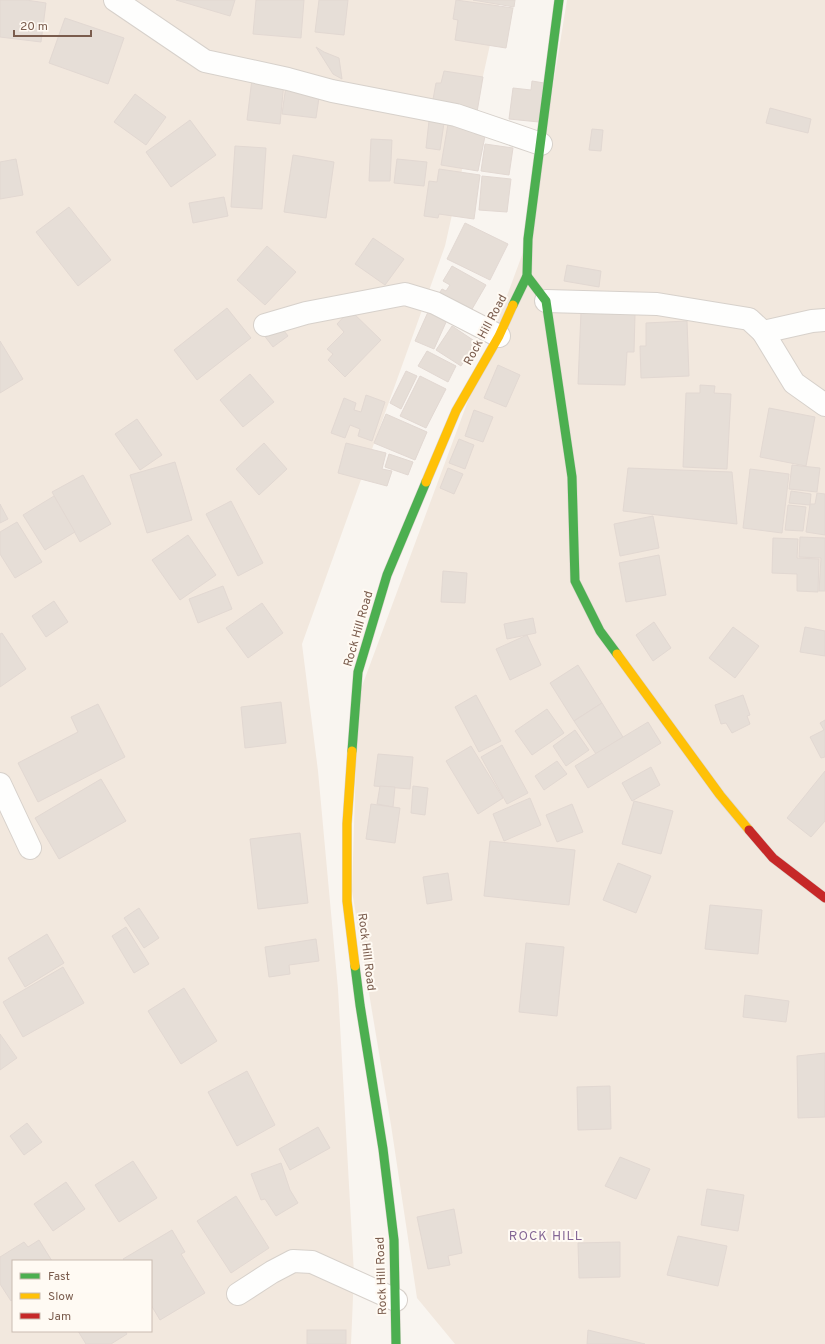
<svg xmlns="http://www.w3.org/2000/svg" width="825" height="1344" font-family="Overpass,sans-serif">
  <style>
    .residential { fill: #f2e8de; fill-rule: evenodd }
    .building { fill: #e6ded7; stroke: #e2d8d2 }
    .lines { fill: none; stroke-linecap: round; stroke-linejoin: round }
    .street-casing { stroke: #d7d1cb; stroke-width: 24 }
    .fast-casing { stroke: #d9d2cb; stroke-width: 10 }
    .slow-casing { stroke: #d9d2cb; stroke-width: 10 }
    .jam-casing { stroke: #d9d2cb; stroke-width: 10 }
    .street { stroke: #fefefd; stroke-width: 22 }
    .fast { stroke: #4caf50; stroke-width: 9 }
    .slow { stroke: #ffc107; stroke-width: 9 }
    .jam { stroke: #c62828; stroke-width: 9 }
    .labels { text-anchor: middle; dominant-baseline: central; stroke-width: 4; stroke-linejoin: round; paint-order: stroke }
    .street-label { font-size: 12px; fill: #7a5c4d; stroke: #fffaf3 }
    .neighbourhood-label { font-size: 13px; letter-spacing: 1px; fill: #846695; stroke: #fffaf3 }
  </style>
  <rect width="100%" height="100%" fill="#f9f5f0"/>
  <!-- residential -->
  <g class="residential">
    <path d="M 0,0 L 500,0 L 445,246 L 302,644 L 318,771 L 338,989 L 354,1274 L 351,1344 L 0,1344 ZM 13,1261 L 151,1261 L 151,1331 L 13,1331 Z"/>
    <path d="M 567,0 L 825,0 L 825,1344 L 455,1344 L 417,1298 L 391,1125 L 352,891 L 358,697 L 528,239 Z"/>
  </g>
  <!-- building -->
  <g class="building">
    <path d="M 0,0 L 26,0 L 46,3 L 41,42 L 0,37 Z"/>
    <path d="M 176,0 L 235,0 L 230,16 Z"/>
    <path d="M 256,0 L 304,0 L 301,38 L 253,34 Z"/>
    <path d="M 319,0 L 348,0 L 344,35 L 315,32 Z"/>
    <path d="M 456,0 L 513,8 L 506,48 L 455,40 L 458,20 L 453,19 Z"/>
    <path d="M 473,0 L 515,0 L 514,7 Z"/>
    <path d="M 65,18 L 124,38 L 108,84 L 49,63 Z"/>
    <path d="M 316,47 L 324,52 L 339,58 L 342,79 L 333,74 Z"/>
    <path d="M 444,71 L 483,77 L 477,112 L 432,105 L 436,83 L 441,83 Z"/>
    <path d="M 252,79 L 284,82 L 280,124 L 247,120 Z"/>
    <path d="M 532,81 L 544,83 L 539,122 L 509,119 L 513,88 L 531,90 Z"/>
    <path d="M 286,86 L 320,91 L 316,118 L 282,114 Z"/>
    <path d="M 135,94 L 166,117 L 146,145 L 114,122 Z"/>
    <path d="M 770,108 L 811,119 L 808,133 L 766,123 Z"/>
    <path d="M 190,120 L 216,155 L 171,187 L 146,152 Z"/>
    <path d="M 429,121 L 444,123 L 440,150 L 426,148 Z"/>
    <path d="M 448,124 L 476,129 L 475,134 L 485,136 L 478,171 L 441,165 Z"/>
    <path d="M 592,129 L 603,130 L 601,151 L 589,150 Z"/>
    <path d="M 371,139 L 392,140 L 390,181 L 369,181 Z"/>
    <path d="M 485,144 L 513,148 L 509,175 L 481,171 Z"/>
    <path d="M 235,146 L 266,148 L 262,209 L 231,207 Z"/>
    <path d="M 293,155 L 334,162 L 326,218 L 284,212 Z"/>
    <path d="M 16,159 L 23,195 L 0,199 L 0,162 Z"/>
    <path d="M 397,159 L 427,162 L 424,186 L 394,183 Z"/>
    <path d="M 439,169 L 480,175 L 474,219 L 439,214 L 438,218 L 424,216 L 429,181 L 437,182 Z"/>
    <path d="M 482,176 L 511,179 L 507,212 L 479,210 Z"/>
    <path d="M 224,197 L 228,216 L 193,223 L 189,203 Z"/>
    <path d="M 69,207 L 111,260 L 78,286 L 36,232 Z"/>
    <path d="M 465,223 L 508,244 L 490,280 L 447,259 Z"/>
    <path d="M 373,238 L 404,259 L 385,285 L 355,264 Z"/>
    <path d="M 267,246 L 296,272 L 265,305 L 237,280 Z"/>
    <path d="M 567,265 L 601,271 L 599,287 L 564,281 Z"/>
    <path d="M 452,266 L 486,285 L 468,316 L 436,298 L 442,289 L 446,291 L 450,285 L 443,281 Z"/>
    <path d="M 227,308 L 251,338 L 197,380 L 174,350 Z"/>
    <path d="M 350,310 L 381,340 L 345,377 L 328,360 L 333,354 L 327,349 L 344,332 L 337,324 Z"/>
    <path d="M 428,312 L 447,320 L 434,349 L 415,341 Z"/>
    <path d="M 581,312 L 635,314 L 634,352 L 627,352 L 625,385 L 578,384 Z"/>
    <path d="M 687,321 L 689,376 L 641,378 L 640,346 L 646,346 L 646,323 Z"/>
    <path d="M 278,323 L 288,336 L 273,347 L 263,334 Z"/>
    <path d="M 452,326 L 476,342 L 461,366 L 436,350 Z"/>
    <path d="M 0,341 L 23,379 L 0,393 Z"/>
    <path d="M 427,351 L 456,366 L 448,382 L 418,366 Z"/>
    <path d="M 498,365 L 520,375 L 506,407 L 484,398 Z"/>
    <path d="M 406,371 L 417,376 L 401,409 L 390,403 Z"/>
    <path d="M 250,374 L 274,402 L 243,427 L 220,400 Z"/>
    <path d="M 420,376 L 446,389 L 426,428 L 400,416 Z"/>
    <path d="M 700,385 L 715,386 L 714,393 L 731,394 L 727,469 L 683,467 L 686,393 L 700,393 Z"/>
    <path d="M 366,395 L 385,402 L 372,441 L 358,436 L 360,429 L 350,425 L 345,438 L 331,433 L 344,398 L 356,403 L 354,410 L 361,412 Z"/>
    <path d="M 769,408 L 815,417 L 806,466 L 760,457 Z"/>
    <path d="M 474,410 L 493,417 L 483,442 L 465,436 Z"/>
    <path d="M 386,414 L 427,432 L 415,460 L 374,443 Z"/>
    <path d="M 137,419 L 162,455 L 140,470 L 115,434 Z"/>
    <path d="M 459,439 L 474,445 L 465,469 L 449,463 Z"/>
    <path d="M 264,443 L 287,469 L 259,495 L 236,469 Z"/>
    <path d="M 346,443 L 386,453 L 382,469 L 392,471 L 387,486 L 338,473 Z"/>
    <path d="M 389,454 L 413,462 L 408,475 L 385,467 Z"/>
    <path d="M 175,462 L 192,520 L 147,533 L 130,475 Z"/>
    <path d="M 792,465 L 820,468 L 817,492 L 789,489 Z"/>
    <path d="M 448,468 L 463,474 L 454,494 L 440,488 Z"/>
    <path d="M 628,468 L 732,472 L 737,524 L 623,511 Z"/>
    <path d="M 750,469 L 789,474 L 782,533 L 743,528 Z"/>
    <path d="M 83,475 L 111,524 L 80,542 L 52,492 Z"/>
    <path d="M 791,491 L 811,494 L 810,505 L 789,503 Z"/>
    <path d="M 817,493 L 825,494 L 825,535 L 806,532 L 810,504 L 815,504 Z"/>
    <path d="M 54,496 L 75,532 L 45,550 L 23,515 Z"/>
    <path d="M 231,501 L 263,563 L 238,576 L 206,514 Z"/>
    <path d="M 0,504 L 8,519 L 0,523 Z"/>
    <path d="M 788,505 L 806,507 L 803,531 L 785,530 Z"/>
    <path d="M 653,516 L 659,548 L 620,556 L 614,524 Z"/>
    <path d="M 17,522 L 42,562 L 15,578 L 0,554 L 0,532 Z"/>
    <path d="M 188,535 L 216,575 L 180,600 L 152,560 Z"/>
    <path d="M 800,537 L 825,538 L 825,591 L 819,591 L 821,558 L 799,557 Z"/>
    <path d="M 773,538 L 798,539 L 797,558 L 819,559 L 818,592 L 797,591 L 797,574 L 772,573 Z"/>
    <path d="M 659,555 L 666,595 L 626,602 L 619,563 Z"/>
    <path d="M 443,571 L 467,573 L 465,603 L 441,602 Z"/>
    <path d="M 223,586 L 232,609 L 198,623 L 189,599 Z"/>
    <path d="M 54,601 L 68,622 L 46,637 L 32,616 Z"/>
    <path d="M 262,603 L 283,633 L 248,658 L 226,628 Z"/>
    <path d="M 533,618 L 536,633 L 507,639 L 504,624 Z"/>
    <path d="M 654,622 L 671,648 L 653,661 L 636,635 Z"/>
    <path d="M 733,627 L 759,646 L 735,678 L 709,658 Z"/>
    <path d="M 805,627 L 825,631 L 825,656 L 800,652 Z"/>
    <path d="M 2,633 L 26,669 L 0,687 L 0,634 Z"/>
    <path d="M 527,635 L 541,665 L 510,680 L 496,649 Z"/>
    <path d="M 578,665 L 602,703 L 574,721 L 550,683 Z"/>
    <path d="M 476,695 L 501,741 L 479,752 L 455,707 Z"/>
    <path d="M 743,695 L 750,715 L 747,716 L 750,724 L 732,733 L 726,723 L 721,724 L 715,705 Z"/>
    <path d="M 281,702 L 286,743 L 245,748 L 241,707 Z"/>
    <path d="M 602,703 L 623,737 L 596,754 L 574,721 Z"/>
    <path d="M 98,704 L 125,757 L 38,802 L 18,763 L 78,732 L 71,717 Z"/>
    <path d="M 547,709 L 564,733 L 532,755 L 515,731 Z"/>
    <path d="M 825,720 L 825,757 L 821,758 L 810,737 L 824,730 L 820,723 Z"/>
    <path d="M 648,722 L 661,743 L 588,788 L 575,766 Z"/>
    <path d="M 575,730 L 589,750 L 566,766 L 553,746 Z"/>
    <path d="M 502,745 L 528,793 L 507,804 L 481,757 Z"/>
    <path d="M 471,746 L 503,798 L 478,814 L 446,761 Z"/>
    <path d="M 378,754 L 413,757 L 410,789 L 374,786 Z"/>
    <path d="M 557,761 L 567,774 L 544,790 L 535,776 Z"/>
    <path d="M 651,767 L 660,785 L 632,801 L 622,783 Z"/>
    <path d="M 825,771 L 825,821 L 811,837 L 787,818 Z"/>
    <path d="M 101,779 L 126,821 L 59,859 L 35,818 Z"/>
    <path d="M 380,786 L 395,787 L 393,807 L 377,804 Z"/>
    <path d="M 413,786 L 428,788 L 425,815 L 411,813 Z"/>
    <path d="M 530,798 L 541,825 L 504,841 L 493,814 Z"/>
    <path d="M 634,801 L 673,811 L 661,854 L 622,844 Z"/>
    <path d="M 371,804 L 400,808 L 395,843 L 366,839 Z"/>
    <path d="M 572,804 L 583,832 L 557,842 L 546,815 Z"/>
    <path d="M 300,833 L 308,903 L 258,909 L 250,839 Z"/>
    <path d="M 490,841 L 575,850 L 569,905 L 484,896 Z"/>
    <path d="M 618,863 L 651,876 L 636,913 L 603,900 Z"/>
    <path d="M 448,873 L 452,900 L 427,904 L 423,877 Z"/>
    <path d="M 710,905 L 762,910 L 758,954 L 705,949 Z"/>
    <path d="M 139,908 L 159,938 L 144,948 L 124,918 Z"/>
    <path d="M 126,927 L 149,964 L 134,973 L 112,936 Z"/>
    <path d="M 47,934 L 64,963 L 25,987 L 8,958 Z"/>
    <path d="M 316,939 L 319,961 L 289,965 L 290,974 L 269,977 L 265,947 Z"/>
    <path d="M 526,943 L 564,947 L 557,1016 L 519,1012 Z"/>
    <path d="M 63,967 L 84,1003 L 23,1037 L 3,1002 Z"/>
    <path d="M 184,988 L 217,1041 L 181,1064 L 148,1011 Z"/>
    <path d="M 745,995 L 789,1001 L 786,1022 L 743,1017 Z"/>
    <path d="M 0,1034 L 17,1058 L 0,1070 Z"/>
    <path d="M 825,1053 L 825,1117 L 798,1118 L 797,1056 Z"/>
    <path d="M 247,1071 L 275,1125 L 237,1146 L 208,1092 Z"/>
    <path d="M 610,1086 L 611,1129 L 578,1130 L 577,1087 Z"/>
    <path d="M 27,1123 L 42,1142 L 24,1155 L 10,1136 Z"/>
    <path d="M 318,1127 L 330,1148 L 290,1170 L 279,1149 Z"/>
    <path d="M 620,1157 L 650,1169 L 636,1199 L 605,1186 Z"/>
    <path d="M 133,1161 L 157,1198 L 119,1222 L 95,1185 Z"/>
    <path d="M 281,1163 L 290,1190 L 298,1203 L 276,1216 L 265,1199 L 261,1200 L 251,1174 Z"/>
    <path d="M 66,1182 L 85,1209 L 53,1231 L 34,1204 Z"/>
    <path d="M 707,1189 L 744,1195 L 738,1231 L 701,1225 Z"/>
    <path d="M 236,1196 L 269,1248 L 231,1273 L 197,1221 Z"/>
    <path d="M 454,1209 L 462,1253 L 448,1256 L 450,1265 L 428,1269 L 417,1217 Z"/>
    <path d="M 172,1230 L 185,1252 L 181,1254 L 205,1293 L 160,1320 L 151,1305 L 151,1261 L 125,1261 L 123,1259 Z"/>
    <path d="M 678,1236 L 727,1246 L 718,1286 L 667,1275 Z"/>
    <path d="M 39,1240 L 52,1261 L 13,1261 L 13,1299 L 11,1301 L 0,1284 L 0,1257 L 24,1242 L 28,1247 Z"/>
    <path d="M 620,1242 L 620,1277 L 579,1278 L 578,1243 Z"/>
    <rect x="307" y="1330" width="39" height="14"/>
    <path d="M 588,1330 L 645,1344 L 587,1344 Z"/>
    <path d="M 78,1331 L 125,1331 L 127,1334 L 111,1344 L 86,1344 Z"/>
  </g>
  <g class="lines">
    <!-- street casing -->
    <g class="street-casing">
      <g id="street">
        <path d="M 115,0 L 205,61 L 288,79 L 332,91 L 456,115 L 541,144"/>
        <path d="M 546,301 L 657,304 L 749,319 L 763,332 L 812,321 L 825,320"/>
        <path d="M 265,325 L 306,313 L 405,294 L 435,303 L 499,336"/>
        <path d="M 763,332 L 794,383 L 825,405"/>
        <path d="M 0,784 L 30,848"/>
        <path d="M 238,1294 L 272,1272 L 293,1261 L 312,1262 L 396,1300"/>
      </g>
    </g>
    <!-- fast casing -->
    <g class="fast-casing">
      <g id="fast">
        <path d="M 527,276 L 546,301 L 572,477 L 575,581 L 600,631 L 617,654"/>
        <path d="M 513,305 L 527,276 L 528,239 L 559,0"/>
        <path d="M 352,751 L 358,672 L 387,575 L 426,482"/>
        <path d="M 355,966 L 360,1005 L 383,1149 L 394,1240 L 396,1344"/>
      </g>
    </g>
    <!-- slow casing -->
    <g class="slow-casing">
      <g id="slow">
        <path d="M 426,482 L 456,411 L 499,336 L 513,305"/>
        <path d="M 617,654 L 720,795 L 749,830"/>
        <path d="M 352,751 L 347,824 L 347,901 L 355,966"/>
      </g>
    </g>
    <!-- jam casing -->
    <g class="jam-casing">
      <path id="jam" d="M 749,830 L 773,858 L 825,898"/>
    </g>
    <!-- street -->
    <use href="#street" class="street"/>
    <!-- fast -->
    <use href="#fast" class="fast"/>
    <!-- slow -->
    <use href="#slow" class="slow"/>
    <!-- jam -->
    <use href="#jam" class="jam"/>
  </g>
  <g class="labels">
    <!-- street labels -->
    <g class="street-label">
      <text transform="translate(486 330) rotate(-62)">Rock Hill Road</text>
      <text transform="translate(359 629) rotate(-74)">Rock Hill Road</text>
      <text transform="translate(366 952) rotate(83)">Rock Hill Road</text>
      <text transform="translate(382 1276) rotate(-92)">Rock Hill Road</text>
    </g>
    <!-- neighbourhood labels -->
    <g class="neighbourhood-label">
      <text x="546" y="1237">ROCK HILL</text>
    </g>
  </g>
  <!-- legend -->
  <rect x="12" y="1260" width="140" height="72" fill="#fffaf3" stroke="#cabbb1"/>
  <rect x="20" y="1273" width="20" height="6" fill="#4caf50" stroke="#cabbb1"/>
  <text x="48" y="1280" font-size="12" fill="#7a5c4d">Fast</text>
  <rect x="20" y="1293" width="20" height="6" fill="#ffc107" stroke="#cabbb1"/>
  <text x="48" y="1300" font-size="12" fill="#7a5c4d">Slow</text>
  <rect x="20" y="1313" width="20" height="6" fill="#c62828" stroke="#cabbb1"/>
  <text x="48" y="1320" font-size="12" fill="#7a5c4d">Jam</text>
  <!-- scale -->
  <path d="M14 30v6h77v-6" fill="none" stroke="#7a5c4d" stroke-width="2"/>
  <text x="20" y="30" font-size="12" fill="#7a5c4d" stroke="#fffaf3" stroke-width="3" paint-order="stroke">20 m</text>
</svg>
